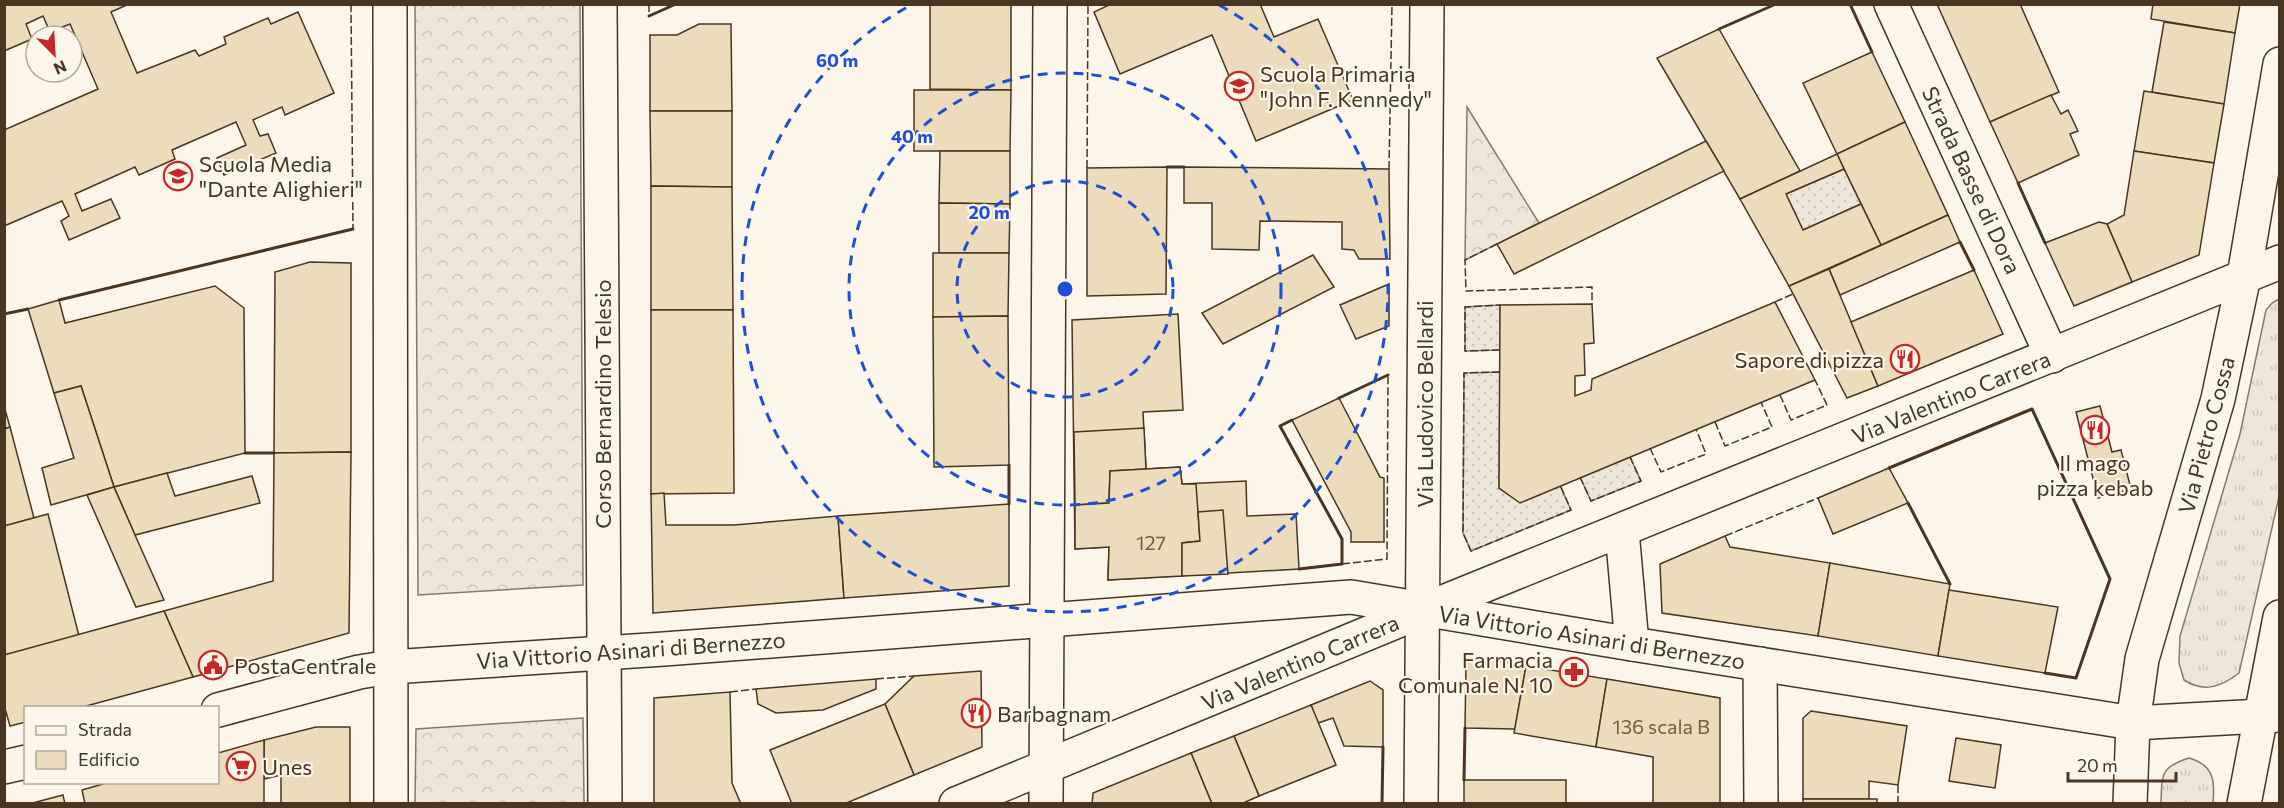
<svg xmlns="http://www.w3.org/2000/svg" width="2284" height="808" font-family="Commissioner,sans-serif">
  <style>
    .grass { fill: url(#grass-tufts); stroke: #887966; stroke-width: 1.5 }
    .forest { fill: url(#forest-crowns); stroke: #887966; stroke-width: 1.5 }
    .garden { fill: url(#garden-dots); stroke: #887966; stroke-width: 1.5 }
    .building { fill: #ecdcbc; stroke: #4a3520; stroke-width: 1.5 }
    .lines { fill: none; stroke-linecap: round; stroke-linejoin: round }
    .street-casing { stroke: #4a3520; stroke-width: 36 }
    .secondary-casing { stroke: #4a3520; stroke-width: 36 }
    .street { stroke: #fbf6e9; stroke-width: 33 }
    .secondary { stroke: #fbf6e9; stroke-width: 33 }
    .fence { stroke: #4a3520; stroke-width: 1.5; stroke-dasharray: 8 3; stroke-linecap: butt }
    .wall { stroke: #4a3520; stroke-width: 3 }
    .ring { fill: none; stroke: #1d4ed8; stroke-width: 3; stroke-dasharray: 10 8 }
    .labels { text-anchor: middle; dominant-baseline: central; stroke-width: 4.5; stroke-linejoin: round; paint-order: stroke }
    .number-label { font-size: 20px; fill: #725f47 }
    .poi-label { font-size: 22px; fill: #4a3520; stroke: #fbf6e9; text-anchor: start }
    .street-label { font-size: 22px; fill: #4a3520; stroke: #fbf6e9 }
    .centre { fill: #1d4ed8; stroke: #fbf6e9; stroke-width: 3 }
    .ring-label { font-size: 18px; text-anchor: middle; font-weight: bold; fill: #1d4ed8; stroke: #fbf6e9; stroke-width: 4.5; stroke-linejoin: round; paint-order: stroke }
  </style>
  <defs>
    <pattern id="grass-tufts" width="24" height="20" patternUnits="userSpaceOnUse" patternTransform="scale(1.5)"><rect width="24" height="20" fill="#ede6d9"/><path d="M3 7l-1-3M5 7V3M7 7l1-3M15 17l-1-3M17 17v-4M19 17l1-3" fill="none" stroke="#cdc6ba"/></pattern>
    <pattern id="forest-crowns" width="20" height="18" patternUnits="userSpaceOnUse" patternTransform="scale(1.5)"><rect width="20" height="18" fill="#ede6d9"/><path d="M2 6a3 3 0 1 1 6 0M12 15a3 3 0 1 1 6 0" fill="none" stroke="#cdc6ba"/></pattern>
    <pattern id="garden-dots" width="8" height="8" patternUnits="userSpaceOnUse" patternTransform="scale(1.5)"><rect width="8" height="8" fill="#ede6d9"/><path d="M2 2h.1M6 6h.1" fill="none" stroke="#cdc6ba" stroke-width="1.8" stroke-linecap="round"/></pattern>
  </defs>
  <rect width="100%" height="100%" fill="#fbf6e9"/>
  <!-- grass -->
  <g class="grass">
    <path d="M 2279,299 L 2280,492 L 2276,510 L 2239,673 C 2221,687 2204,693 2184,680 L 2179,663 L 2180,636 L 2240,434 L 2266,310 L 2272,303 Z"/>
    <path d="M 2189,758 C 2214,765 2215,781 2213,803 L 2161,803 C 2162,775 2160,767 2189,758 Z"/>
  </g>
  <!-- forest -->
  <g class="forest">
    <path d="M 415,5 L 580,5 L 583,585 L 418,595 Z"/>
    <path d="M 1467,107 L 1539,223 L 1465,260 Z"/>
    <path d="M 583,718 L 584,803 L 415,803 L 416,729 Z"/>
  </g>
  <!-- garden -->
  <g class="garden">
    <path d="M 1844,169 L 1861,204 L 1803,230 L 1786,194 Z"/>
    <path d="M 1500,305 L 1500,350 L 1465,351 L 1465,307 Z"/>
    <path d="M 1500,372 L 1499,488 L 1520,502 L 1560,485 L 1571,510 L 1471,551 L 1463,533 L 1464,373 Z"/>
    <path d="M 1630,457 L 1641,481 L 1591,501 L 1580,477 Z"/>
  </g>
  <!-- building -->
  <g class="building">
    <path d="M 4,4 L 129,4 L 111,12 L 137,73 L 195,50 L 199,56 L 226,44 L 224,37 L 268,18 L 271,24 L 298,12 L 334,93 L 285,115 L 282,107 L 253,120 L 260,136 L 268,134 L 276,153 L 224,175 L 217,158 L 246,145 L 236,122 L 172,150 L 175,159 L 139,175 L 135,167 L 75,194 L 82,211 L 111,199 L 120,218 L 69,240 L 61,221 L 69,216 L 62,201 L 4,226 L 4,130 L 98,89 L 70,24 L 50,32 L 43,16 L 26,24 L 32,39 L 4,51 Z"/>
    <path d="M 930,4 L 1011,4 L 1011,90 L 930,89 Z"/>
    <path d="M 1111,4 L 1260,4 L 1274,37 L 1318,19 L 1353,100 L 1256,141 L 1212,35 L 1120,74 L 1094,12 Z"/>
    <path d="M 1937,4 L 2020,4 L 2059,92 L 1990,122 Z"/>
    <path d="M 2153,4 L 2240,4 L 2235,33 L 2151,19 Z"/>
    <path d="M 2164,22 L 2235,33 L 2224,104 L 2152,92 Z"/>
    <path d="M 699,24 L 731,24 L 732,111 L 650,111 L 650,35 L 677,35 Z"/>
    <path d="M 1719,29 L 1800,171 L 1740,199 L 1657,58 Z"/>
    <path d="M 1872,52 L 1905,122 L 1837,154 L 1803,83 Z"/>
    <path d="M 914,90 L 1011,90 L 1010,151 L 914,151 Z"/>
    <path d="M 2144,91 L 2224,104 L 2214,163 L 2134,151 Z"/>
    <path d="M 2051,95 L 2061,114 L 2068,110 L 2078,131 L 2070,134 L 2079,155 L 2018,183 L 1990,122 Z"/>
    <path d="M 650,111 L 732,111 L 732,187 L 651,186 Z"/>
    <path d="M 1905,122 L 1948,215 L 1881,245 L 1837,154 Z"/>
    <path d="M 1706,141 L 1724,171 L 1514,274 L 1497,244 Z"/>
    <path d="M 940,151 L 1010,151 L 1010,204 L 939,203 Z"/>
    <path d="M 2134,151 L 2214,163 L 2199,255 L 2132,282 L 2107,224 L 2124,215 Z"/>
    <path d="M 1837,154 L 1844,169 L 1786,194 L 1803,230 L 1861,204 L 1881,245 L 1789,286 L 1740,199 Z"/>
    <path d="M 1167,167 L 1166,294 L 1087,296 L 1087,168 Z"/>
    <path d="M 1184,167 L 1389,169 L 1390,259 L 1359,259 L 1354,250 L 1342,249 L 1342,222 L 1260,221 L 1259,250 L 1212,249 L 1212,203 L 1184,203 Z"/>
    <path d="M 651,186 L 732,187 L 733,310 L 651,310 Z"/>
    <path d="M 939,203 L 1010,204 L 1009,253 L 939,253 Z"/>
    <path d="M 1948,215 L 1960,242 L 1840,295 L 1829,269 Z"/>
    <path d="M 2099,222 L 2107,224 L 2132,282 L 2074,306 L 2045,243 Z"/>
    <path d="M 933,253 L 1009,253 L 1008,316 L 933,317 Z"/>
    <path d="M 1313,255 L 1334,287 L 1223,344 L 1202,313 Z"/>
    <path d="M 310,262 L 351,263 L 351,452 L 274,453 L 275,272 Z"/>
    <path d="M 1829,269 L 1878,386 L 1847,398 L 1789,286 Z"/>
    <path d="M 1974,270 L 2003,334 L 1878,386 L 1851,322 Z"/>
    <path d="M 1389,284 L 1389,326 L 1356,339 L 1340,305 Z"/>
    <path d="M 215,286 L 244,308 L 245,453 L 114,487 L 81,386 L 54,393 L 28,309 L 59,300 L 65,323 Z"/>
    <path d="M 1775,302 L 1815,380 L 1520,503 L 1499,488 L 1500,305 L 1592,304 L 1594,343 L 1584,344 L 1585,375 L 1575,376 L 1575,396 L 1591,390 L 1592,379 Z"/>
    <path d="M 651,310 L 733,310 L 734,493 L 651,494 Z"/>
    <path d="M 1178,314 L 1183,410 L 1143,412 L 1146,469 L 1180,467 L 1182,484 L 1246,481 L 1247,516 L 1296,514 L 1299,569 L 1108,580 L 1109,547 L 1075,549 L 1072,320 Z"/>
    <path d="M 1008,316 L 1009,465 L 934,467 L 933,317 Z"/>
    <path d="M 81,386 L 114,487 L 51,505 L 42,468 L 74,458 L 54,393 Z"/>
    <path d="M 1339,398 L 1380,477 L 1384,478 L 1384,542 L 1351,542 L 1351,532 L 1292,420 Z"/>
    <path d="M 4,406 L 10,427 L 4,429 Z"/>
    <path d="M 2100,406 L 2112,452 L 2121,450 L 2131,489 L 2098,498 L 2076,412 Z"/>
    <path d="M 10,427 L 34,518 L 4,526 L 4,429 Z"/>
    <path d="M 1144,428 L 1146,469 L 1110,471 L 1109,503 L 1075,505 L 1074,432 Z"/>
    <path d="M 351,452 L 349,633 L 193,677 L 164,611 L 273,581 L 274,453 Z"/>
    <path d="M 1180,467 L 1182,484 L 1196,484 L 1200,541 L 1182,543 L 1182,576 L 1108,580 L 1109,547 L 1075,549 L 1075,505 L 1109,503 L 1110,471 Z"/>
    <path d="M 1889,468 L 1908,503 L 1833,534 L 1818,498 Z"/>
    <path d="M 167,473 L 175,496 L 252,476 L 260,503 L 135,535 L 114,487 Z"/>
    <path d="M 114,487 L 135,535 L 164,600 L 136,607 L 87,495 Z"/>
    <path d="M 664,493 L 666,525 L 734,525 L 838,516 L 844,598 L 653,613 L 651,494 Z"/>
    <path d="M 1009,504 L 1009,586 L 844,598 L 838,516 Z"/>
    <path d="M 1223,510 L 1228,574 L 1182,576 L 1182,543 L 1200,541 L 1198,512 Z"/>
    <path d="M 48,514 L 79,636 L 4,655 L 4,526 Z"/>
    <path d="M 1725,536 L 1730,547 L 1830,563 L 1818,636 L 1662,613 L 1660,564 Z"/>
    <path d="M 1830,563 L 1950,584 L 1938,656 L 1818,636 Z"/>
    <path d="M 1949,590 L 2058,607 L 2045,673 L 1938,656 Z"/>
    <path d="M 164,611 L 193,677 L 79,708 L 26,708 L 26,722 L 10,726 L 4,705 L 4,655 Z"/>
    <path d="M 1478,657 L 1526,666 L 1515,729 L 1465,728 L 1466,664 Z"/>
    <path d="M 1526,666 L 1607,679 L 1596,747 L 1514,733 Z"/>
    <path d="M 981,671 L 982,747 L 914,775 L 885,704 L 914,676 Z"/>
    <path d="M 876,679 L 876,689 L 823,710 L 776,713 L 758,704 L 756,689 Z"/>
    <path d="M 1607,679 L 1720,698 L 1720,804 L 1653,804 L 1653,757 L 1596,747 Z"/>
    <path d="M 1370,681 L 1383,690 L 1383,747 L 1344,746 L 1333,718 L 1318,723 L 1311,705 Z"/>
    <path d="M 730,692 L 732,783 L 741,804 L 654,804 L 654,698 Z"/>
    <path d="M 885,704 L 914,775 L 844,804 L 792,804 L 770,750 Z"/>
    <path d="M 1311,705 L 1336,765 L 1259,796 L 1234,736 Z"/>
    <path d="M 1811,711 L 1907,726 L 1898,785 L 1869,781 L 1869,799 L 1803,799 L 1803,718 Z"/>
    <path d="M 316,727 L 350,727 L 350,804 L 281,804 L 281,775 L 264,779 L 264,740 Z"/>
    <path d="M 1234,736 L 1259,796 L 1241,804 L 1212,804 L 1191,753 Z"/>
    <path d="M 1956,738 L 2001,745 L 1995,788 L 1949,781 Z"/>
    <path d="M 264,740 L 264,804 L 85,804 L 82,790 L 110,782 L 218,782 L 218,753 Z"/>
    <path d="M 1191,753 L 1212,804 L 1092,804 L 1093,793 Z"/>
    <rect x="1464" y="780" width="102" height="24"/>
    <path d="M 63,795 L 65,804 L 29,804 Z"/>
    <rect x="1803" y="799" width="74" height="5"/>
  </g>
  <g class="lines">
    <!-- street casing -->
    <g class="street-casing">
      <g id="street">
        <path d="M 1891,4 L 2052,356"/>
        <path d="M 1622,531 L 1632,644"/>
        <path d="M 1760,664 L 1761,804"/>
        <path d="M 218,710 L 359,672 L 391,667 L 664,649 L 1351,597 L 1632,644 L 2133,723 L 2280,715"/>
        <path d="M 4,767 L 26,762"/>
        <path d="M 956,804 L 1424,610 L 2280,262"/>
        <path d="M 1046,804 L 1050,4"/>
        <path d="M 1421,804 C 1425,537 1423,271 1427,4"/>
      </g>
    </g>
    <!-- secondary casing -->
    <g class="secondary-casing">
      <g id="secondary">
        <path d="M 390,4 L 391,804"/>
        <path d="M 600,4 L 605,804"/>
        <path d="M 2130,804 L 2133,723 L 2142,659 L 2218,399 L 2244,276 L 2280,64"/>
        <path d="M 2244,804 L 2280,617"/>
      </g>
    </g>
    <!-- street -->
    <use href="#street" class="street"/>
    <!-- secondary -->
    <use href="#secondary" class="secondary"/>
    <!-- fence -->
    <g class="fence">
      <path d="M 351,4 L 353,229"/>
      <path d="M 649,4 L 649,16"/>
      <path d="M 1087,168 L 1088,4"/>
      <path d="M 1389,169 L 1392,4"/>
      <path d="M 1497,244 L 1465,260 L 1466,291 L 1592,287 L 1592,304"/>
      <path d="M 1775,302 L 1793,294"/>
      <path d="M 1500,350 L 1465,351 L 1465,307 L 1500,305"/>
      <path d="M 1500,372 L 1464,373 L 1463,533 L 1471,551 L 1571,510 L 1560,485"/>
      <path d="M 1780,395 L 1791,420 L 1827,405 L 1815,380"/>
      <path d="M 1715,422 L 1725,446 L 1772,427 L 1761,402"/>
      <path d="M 1650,448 L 1661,472 L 1706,454 L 1696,429"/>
      <path d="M 1580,477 L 1591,501 L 1641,481 L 1630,457"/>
      <path d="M 1725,536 L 1818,498"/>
      <path d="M 1342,564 L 1387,559 L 1388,375"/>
      <path d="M 876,679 L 914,676"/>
      <path d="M 730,692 L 756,689"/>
      <path d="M 1898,785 L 1898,804"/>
    </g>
    <!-- wall -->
    <g class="wall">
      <path d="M 1850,4 L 1872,52"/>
      <path d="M 649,16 L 676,4"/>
      <path d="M 1719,29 L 1776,4"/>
      <path d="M 1167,167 L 1184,167"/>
      <path d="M 2018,183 L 2045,243"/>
      <path d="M 1960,242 L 1974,270"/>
      <path d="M 59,300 L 353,229"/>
      <path d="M 4,314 L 28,309"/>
      <path d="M 1339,398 L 1388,375"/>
      <path d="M 1292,420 L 1280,426 L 1342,539 L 1342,564 L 1299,569"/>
      <path d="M 245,453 L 274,453"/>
      <path d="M 1009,465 L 1009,504"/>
      <path d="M 1889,468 L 2032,409 L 2110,579 L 2076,678 L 2045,673"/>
      <path d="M 1908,503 L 1950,584"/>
      <path d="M 1464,780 L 1465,728"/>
      <path d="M 1382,804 L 1383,747"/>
    </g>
  </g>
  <!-- distance rings -->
  <g class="ring">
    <circle cx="1065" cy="289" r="108"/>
    <circle cx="1065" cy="289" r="216"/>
    <path d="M1219 5A323 323 0 1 1 911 5"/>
  </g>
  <!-- icons -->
  <defs>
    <g id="school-ring" transform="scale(1.5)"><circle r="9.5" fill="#fbf6e9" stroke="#c62828" stroke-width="1.5"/><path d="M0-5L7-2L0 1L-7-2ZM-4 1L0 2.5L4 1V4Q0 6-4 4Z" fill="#c62828"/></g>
    <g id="restaurant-ring" transform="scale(1.5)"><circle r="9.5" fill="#fbf6e9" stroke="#c62828" stroke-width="1.5"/><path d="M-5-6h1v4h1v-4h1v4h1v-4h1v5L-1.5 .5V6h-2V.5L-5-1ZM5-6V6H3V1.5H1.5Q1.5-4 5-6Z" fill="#c62828"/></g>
    <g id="civic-ring" transform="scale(1.5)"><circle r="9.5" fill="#fbf6e9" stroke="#c62828" stroke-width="1.5"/><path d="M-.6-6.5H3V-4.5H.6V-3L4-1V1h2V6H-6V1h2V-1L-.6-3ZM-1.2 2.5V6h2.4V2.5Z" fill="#c62828"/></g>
    <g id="pharmacy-ring" transform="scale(1.5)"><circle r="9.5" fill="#fbf6e9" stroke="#c62828" stroke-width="1.5"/><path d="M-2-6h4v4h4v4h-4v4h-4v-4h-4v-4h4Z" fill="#c62828"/></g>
    <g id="supermarket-ring" transform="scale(1.5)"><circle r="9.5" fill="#fbf6e9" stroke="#c62828" stroke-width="1.5"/><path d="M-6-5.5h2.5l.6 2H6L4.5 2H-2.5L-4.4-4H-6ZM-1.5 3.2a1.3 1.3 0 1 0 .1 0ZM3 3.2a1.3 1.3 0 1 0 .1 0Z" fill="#c62828"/></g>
  </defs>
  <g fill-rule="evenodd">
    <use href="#school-ring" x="1239" y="86"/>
    <use href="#school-ring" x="178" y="176"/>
    <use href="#restaurant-ring" x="1905" y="359"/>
    <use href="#restaurant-ring" x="2095" y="430"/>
    <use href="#civic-ring" x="213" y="665"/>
    <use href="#pharmacy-ring" x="1574" y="672"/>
    <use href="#restaurant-ring" x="976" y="713"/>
    <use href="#supermarket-ring" x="241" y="766"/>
  </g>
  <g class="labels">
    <!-- number labels -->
    <g class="number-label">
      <text x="1151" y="542">127</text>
      <text x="1661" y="726">136 scala B</text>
    </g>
    <!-- poi labels -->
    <g class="poi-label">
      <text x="1260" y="73">Scuola Primaria<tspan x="1260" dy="25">"John F. Kennedy"</tspan></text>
      <text x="199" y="163">Scuola Media<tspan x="199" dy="25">"Dante Alighieri"</tspan></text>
      <text x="1884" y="359" text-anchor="end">Sapore di pizza</text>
      <text x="2095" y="462" text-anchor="middle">Il mago<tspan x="2095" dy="25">pizza kebab</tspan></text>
      <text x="1553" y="659" text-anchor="end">Farmacia<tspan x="1553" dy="25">Comunale N. 10</tspan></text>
      <text x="234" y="665">PostaCentrale</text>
      <text x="997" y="713">Barbagnam</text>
      <text x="262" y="766">Unes</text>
    </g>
    <!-- street labels -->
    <g class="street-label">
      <text transform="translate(1972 180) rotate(65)">Strada Basse di Dora</text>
      <text transform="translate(1951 397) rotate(-22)">Via Valentino Carrera</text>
      <text transform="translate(602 404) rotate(-90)">Corso Bernardino Telesio</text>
      <text transform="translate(1424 404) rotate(-90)">Via Ludovico Bellardi</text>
      <text transform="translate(2206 435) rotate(-75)">Via Pietro Cossa</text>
      <text transform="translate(1592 637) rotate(9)">Via Vittorio Asinari di Bernezzo</text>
      <text transform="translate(631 650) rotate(-4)">Via Vittorio Asinari di Bernezzo</text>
      <text transform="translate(1300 662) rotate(-23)">Via Valentino Carrera</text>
    </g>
  </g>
  <circle cx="1065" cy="289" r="9" class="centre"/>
  <g class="ring-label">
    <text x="837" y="67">60 m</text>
    <text x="912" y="143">40 m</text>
    <text x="989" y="219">20 m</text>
  </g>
  <!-- border -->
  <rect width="2284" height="808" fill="none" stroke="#4a3520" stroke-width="12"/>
  <!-- legend -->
  <rect x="24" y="706" width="195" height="78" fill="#fbf6e9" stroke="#b4a999" stroke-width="1.5"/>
  <rect x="36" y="726" width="30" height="9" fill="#fbf6e9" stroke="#b4a999" stroke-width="1.5"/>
  <text x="78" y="736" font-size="18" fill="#4a3520">Strada</text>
  <rect x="36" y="751" width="30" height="18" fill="#ecdcbc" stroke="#b4a999" stroke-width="1.5"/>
  <text x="78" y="766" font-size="18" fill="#4a3520">Edificio</text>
  <!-- north arrow -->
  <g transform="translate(54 54) rotate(156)"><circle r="28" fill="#fbf6e9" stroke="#b4a999" stroke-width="1.5"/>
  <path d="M0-4.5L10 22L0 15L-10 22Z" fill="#c62828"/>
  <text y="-9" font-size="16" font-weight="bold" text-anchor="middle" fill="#4a3520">N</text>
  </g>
  <!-- scale -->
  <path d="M2068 772v9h108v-9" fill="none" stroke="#4a3520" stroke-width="3"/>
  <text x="2077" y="772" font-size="18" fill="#4a3520" stroke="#fbf6e9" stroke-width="4.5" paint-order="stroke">20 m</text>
</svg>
